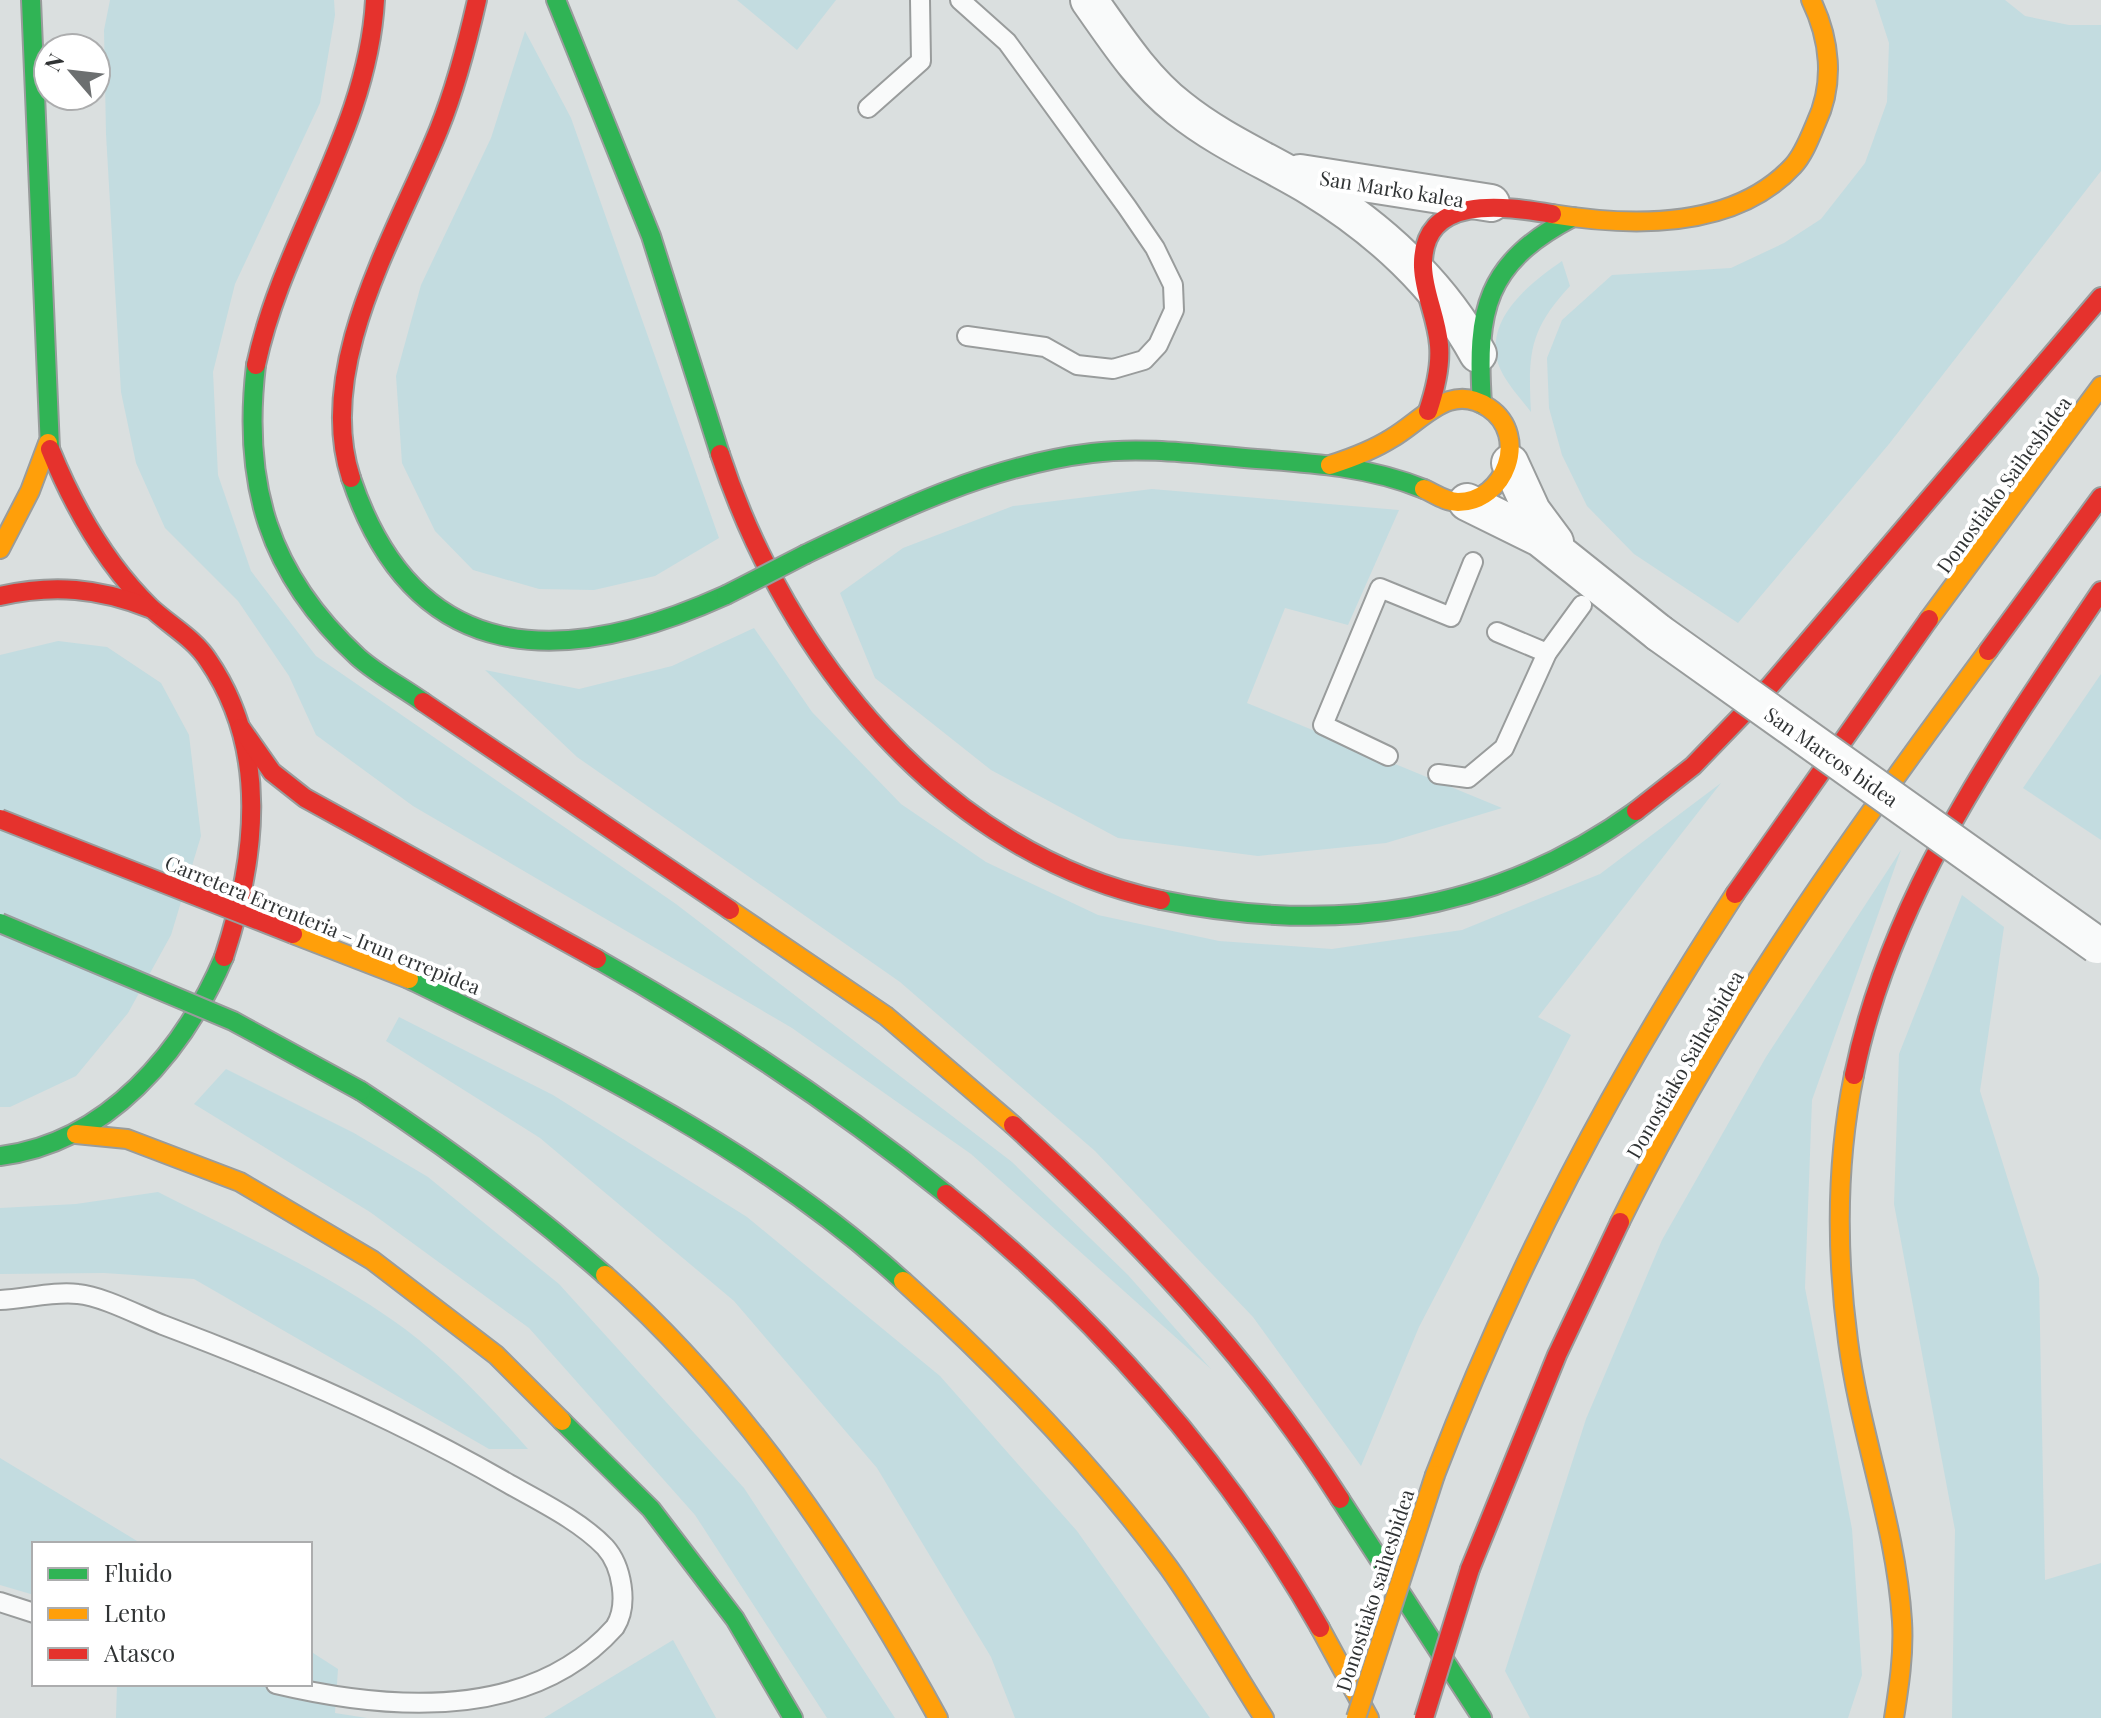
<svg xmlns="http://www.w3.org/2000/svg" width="2101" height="1718" font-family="'Playfair Display',serif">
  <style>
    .green { fill: #c3dce0 }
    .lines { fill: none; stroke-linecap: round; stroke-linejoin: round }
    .lane-casing { stroke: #999c9c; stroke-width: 22 }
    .street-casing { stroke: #999c9c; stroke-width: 40 }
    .fast-casing { stroke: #999c9c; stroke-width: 22 }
    .slow-casing { stroke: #999c9c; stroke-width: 22 }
    .jam-casing { stroke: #999c9c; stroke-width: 22 }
    .lane { stroke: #f9fafa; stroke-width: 18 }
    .street { stroke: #f9fafa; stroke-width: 36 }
    .fast { stroke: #30b455; stroke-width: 18 }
    .slow { stroke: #ff9f0a; stroke-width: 18 }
    .jam { stroke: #e5322d; stroke-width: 18 }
    .street-bridge-casing { stroke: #999c9c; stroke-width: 40; stroke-linecap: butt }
    .fast-bridge-casing { stroke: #999c9c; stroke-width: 22; stroke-linecap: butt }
    .slow-bridge-casing { stroke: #999c9c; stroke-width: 22; stroke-linecap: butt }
    .jam-bridge-casing { stroke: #999c9c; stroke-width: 22; stroke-linecap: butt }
    .street-bridge { stroke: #f9fafa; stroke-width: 36 }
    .fast-bridge { stroke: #30b455; stroke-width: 18 }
    .slow-bridge { stroke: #ff9f0a; stroke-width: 18 }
    .jam-bridge { stroke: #e5322d; stroke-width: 18 }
    .labels { text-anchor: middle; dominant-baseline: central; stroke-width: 8; stroke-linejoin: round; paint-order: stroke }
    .street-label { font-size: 20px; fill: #303334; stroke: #fff }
  </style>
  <rect width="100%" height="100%" fill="#dadfdf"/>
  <!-- green -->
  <g class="green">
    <path d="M 110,0 L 334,0 L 335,15 L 320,103 L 235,284 L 213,372 L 218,475 L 251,571 L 316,656 L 676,904 L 1012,1162 L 1128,1275 L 1211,1369 L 971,1154 L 792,1028 L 413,806 L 316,735 L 289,676 L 238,601 L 165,528 L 136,463 L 121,392 L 106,134 L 104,30 Z"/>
    <path d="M 737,0 L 836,0 L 797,50 Z"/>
    <path d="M 1875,0 L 2005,0 L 2025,16 L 2069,25 L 2101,25 L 2101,171 L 1889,444 L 1738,623 L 1634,554 L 1587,506 L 1562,455 L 1549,408 L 1547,358 L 1562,320 L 1612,275 L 1731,268 L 1784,243 L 1821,219 L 1865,163 L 1887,102 L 1889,43 Z"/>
    <path d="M 525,31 L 571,118 L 719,538 L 655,576 L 594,590 L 539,589 L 473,570 L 435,531 L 402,463 L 396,376 L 421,285 L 491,138 Z"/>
    <path d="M 1562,261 L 1570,286 C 1529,330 1528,354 1531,412 C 1519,396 1498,375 1496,354 C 1491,313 1533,281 1562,261 Z"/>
    <path d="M 1152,489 L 1399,510 L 1348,625 L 1285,608 L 1247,703 L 1502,808 L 1386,843 L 1258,856 L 1118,838 L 991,770 L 875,678 L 840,593 L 903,548 L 1013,506 Z"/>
    <path d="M 754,628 L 812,712 L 901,804 L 986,862 L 1098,915 L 1219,941 L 1332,949 L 1462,930 L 1600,874 L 1721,783 L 1538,1017 L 1571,1035 L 1419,1327 L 1361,1466 L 1253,1317 L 1095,1151 L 900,982 L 577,757 L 485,670 L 579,689 L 672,666 Z"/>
    <path d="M 58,641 L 107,647 L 161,683 L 189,735 L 201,836 L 171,935 L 128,1013 L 76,1076 L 10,1107 L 0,1107 L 0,655 Z"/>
    <path d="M 2101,674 L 2101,840 L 2023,788 Z"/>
    <path d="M 1901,850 L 1812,1100 L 1805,1288 L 1852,1529 L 1862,1675 L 1848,1718 L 1530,1718 L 1505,1671 L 1586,1419 L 1662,1240 L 1766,1057 Z"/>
    <path d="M 1962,895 L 2004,927 L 1980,1091 L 2039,1278 L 2045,1580 L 2101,1563 L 2101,1718 L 1952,1718 L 1955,1530 L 1894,1204 L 1899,1054 Z"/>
    <path d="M 399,1017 L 553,1095 L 747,1217 L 940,1376 L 1077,1531 L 1210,1718 L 1015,1718 L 991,1657 L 877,1468 L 734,1301 L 540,1138 L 386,1041 Z"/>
    <path d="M 226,1069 L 354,1133 L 428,1177 L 559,1284 L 744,1488 L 895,1718 L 827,1718 L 695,1515 L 529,1328 L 370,1212 L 194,1104 Z"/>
    <path d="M 158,1192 C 241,1234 330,1274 405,1329 C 450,1363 491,1407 528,1449 L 489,1449 L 194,1279 L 104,1273 L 0,1274 L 0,1208 L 76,1204 Z"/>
    <path d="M 0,1458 L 142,1544 L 34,1544 L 34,1595 L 0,1585 Z"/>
    <path d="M 673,1640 L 716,1718 L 544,1718 Z"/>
    <path d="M 310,1651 L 338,1669 L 335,1713 L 367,1718 L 116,1718 L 117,1684 L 310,1684 Z"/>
  </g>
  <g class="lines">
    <!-- lane casing -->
    <g class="lane-casing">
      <g id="lane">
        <path d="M 960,0 L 1007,42 L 1127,207 L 1155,248 L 1173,285 L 1174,310 L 1158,345 L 1144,360 L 1113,369 L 1077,365 L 1045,347 L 967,336"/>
        <path d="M 868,108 L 921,61 L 920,0"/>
        <path d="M 1497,632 L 1547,653"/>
        <path d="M 1388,756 L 1323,725 L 1380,588 L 1451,617 L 1473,562"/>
        <path d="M 1438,774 L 1468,778 L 1504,748 L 1547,653 L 1582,605"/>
        <path d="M 0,1300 C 25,1299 54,1291 78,1294 C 102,1296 140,1316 163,1325 C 283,1370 399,1420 509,1484 C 541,1502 580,1521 605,1547 C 622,1566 629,1605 615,1627 C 534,1718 398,1713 276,1684"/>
        <path d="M 0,1602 L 34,1613"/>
      </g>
    </g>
    <!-- street casing -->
    <g class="street-casing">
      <g id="street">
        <path d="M 1089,0 C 1116,38 1142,79 1179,108 C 1220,141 1266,160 1311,187 C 1378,228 1440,284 1478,354"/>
        <path d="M 1300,173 L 1491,203"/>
        <path d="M 1510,463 L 1532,511 L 1555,542"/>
        <path d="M 1467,502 L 1540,538 L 1659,633"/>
      </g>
    </g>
    <!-- fast casing -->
    <g class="fast-casing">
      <g id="fast">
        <path d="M 31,0 L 50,449"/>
        <path d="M 556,0 L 651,236 L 720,454"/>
        <path d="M 256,365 C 242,484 268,574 358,657 C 377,674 402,687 423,702"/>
        <path d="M 1482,404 C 1476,310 1485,263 1573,217"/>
        <path d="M 351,478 C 415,670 565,668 726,595"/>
        <path d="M 806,554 C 896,511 991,465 1092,453 C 1145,446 1204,455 1257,459 C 1314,463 1370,467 1424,489"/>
        <path d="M 1161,900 C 1332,935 1492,915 1636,811"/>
        <path d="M 597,959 C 719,1028 836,1105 946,1194"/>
        <path d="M 409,979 C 583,1064 759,1149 903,1281"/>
        <path d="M 361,1091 C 447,1147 528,1207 605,1275"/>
        <path d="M 0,1156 C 107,1143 184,1051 224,957"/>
        <path d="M 562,1421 L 651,1509 L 735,1619 L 793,1718"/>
        <path d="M 1340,1499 L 1482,1718"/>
      </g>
    </g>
    <!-- slow casing -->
    <g class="slow-casing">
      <g id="slow">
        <path d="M 1552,214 C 1632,227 1734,230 1793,166 C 1804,154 1810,137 1816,123 C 1835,83 1830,39 1811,0"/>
        <path d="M 1330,465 C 1352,458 1373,450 1392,438 C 1423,420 1450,381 1489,408 C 1530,436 1505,502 1458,502 C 1446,502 1435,494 1424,489"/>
        <path d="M 0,549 L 30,491 L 48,443"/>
        <path d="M 1929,619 L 2101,386"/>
        <path d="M 730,910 L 886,1016 L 1013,1125"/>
        <path d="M 1854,1075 C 1836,1163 1836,1251 1848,1341 C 1860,1435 1896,1525 1902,1621 C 1904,1654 1899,1686 1894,1718"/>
        <path d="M 76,1134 L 127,1139 L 240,1182 L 372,1260 L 496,1355 L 562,1421"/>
        <path d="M 1620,1222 C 1720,1018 1853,833 1988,651"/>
        <path d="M 605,1275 C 745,1399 849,1556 938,1718"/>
        <path d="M 903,1281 C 999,1368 1092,1463 1169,1568 C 1203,1616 1232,1668 1264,1718"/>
        <path d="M 1435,1475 C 1515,1267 1613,1080 1735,894"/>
        <path d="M 1320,1628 L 1369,1718"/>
      </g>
    </g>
    <!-- jam casing -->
    <g class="jam-casing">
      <g id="jam">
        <path d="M 256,365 C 283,238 368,131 375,0"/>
        <path d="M 1428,411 C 1435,390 1441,367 1439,345 C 1437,318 1424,294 1423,267 C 1421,193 1505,206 1552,214"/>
        <path d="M 50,449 C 74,508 105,563 150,607 C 169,625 194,638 208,660 C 270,750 256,859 224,957"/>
        <path d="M 720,454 C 786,655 943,854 1161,900"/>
        <path d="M 351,478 C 314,365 398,231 439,129 C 456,87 467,44 477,0"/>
        <path d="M 0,596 C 53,584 99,588 149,608"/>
        <path d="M 1988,651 L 2101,497"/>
        <path d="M 423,702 L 730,910"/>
        <path d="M 241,728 L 272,772 L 305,798 L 597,959"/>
        <path d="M 1636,811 L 1693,766 L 1770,686 L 2101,297"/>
        <path d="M 1735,894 L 1929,619"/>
        <path d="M 1854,1075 C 1890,895 2000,741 2101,591"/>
        <path d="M 1013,1125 C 1137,1239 1249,1356 1340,1499"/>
        <path d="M 946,1194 C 1095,1315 1225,1461 1320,1628"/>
        <path d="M 1470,1569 L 1557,1355 L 1620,1222"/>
      </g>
    </g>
    <!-- lane -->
    <use href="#lane" class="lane"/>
    <!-- street -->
    <use href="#street" class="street"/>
    <!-- fast -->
    <use href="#fast" class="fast"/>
    <!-- slow -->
    <use href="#slow" class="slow"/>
    <!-- jam -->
    <use href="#jam" class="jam"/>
    <!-- street-bridge casing -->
    <g class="street-bridge-casing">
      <path id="street-bridge" d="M 1659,633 L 2097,945"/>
    </g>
    <!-- fast-bridge casing -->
    <g class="fast-bridge-casing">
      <g id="fast-bridge">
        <path d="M 726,595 L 806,554"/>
        <path d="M 0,923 L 233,1021 L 361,1091"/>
      </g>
    </g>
    <!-- slow-bridge casing -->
    <g class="slow-bridge-casing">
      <g id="slow-bridge">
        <path d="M 293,934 L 409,979"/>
        <path d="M 1356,1718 L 1435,1475"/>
      </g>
    </g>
    <!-- jam-bridge casing -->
    <g class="jam-bridge-casing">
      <g id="jam-bridge">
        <path d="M 0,819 L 293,934"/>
        <path d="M 1424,1718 L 1470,1569"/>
      </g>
    </g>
    <!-- street-bridge -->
    <use href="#street-bridge" class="street-bridge"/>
    <!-- fast-bridge -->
    <use href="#fast-bridge" class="fast-bridge"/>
    <!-- slow-bridge -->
    <use href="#slow-bridge" class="slow-bridge"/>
    <!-- jam-bridge -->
    <use href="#jam-bridge" class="jam-bridge"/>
  </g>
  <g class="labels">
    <!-- street labels -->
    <g class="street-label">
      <text transform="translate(1392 188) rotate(9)">San Marko kalea</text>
      <text transform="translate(2003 484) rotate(-54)">Donostiako Saihesbidea</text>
      <text transform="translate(1832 756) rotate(35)">San Marcos bidea</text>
      <text transform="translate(323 924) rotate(22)">Carretera Errenteria – Irun errepidea</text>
      <text transform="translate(1684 1064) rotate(-60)">Donostiako Saihesbidea</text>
      <text transform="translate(1374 1590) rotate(-72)">Donostiako saihesbidea</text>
    </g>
  </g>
  <!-- legend -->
  <rect x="32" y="1542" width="280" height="144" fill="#ffffff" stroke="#acadae" stroke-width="2"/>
  <rect x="48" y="1568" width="40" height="12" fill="#30b455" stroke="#acadae" stroke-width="2"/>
  <text x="104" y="1582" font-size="24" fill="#303334">Fluido</text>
  <rect x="48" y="1608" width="40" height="12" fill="#ff9f0a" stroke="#acadae" stroke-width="2"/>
  <text x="104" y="1622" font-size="24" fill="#303334">Lento</text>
  <rect x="48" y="1648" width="40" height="12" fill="#e5322d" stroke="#acadae" stroke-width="2"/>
  <text x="104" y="1662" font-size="24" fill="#303334">Atasco</text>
  <!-- north arrow -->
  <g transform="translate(72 72) rotate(298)"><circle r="38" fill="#ffffff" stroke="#acadae" stroke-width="2"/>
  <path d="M0-6L14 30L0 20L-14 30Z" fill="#6c6f70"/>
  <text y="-12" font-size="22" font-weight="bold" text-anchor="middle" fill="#303334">N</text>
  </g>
</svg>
